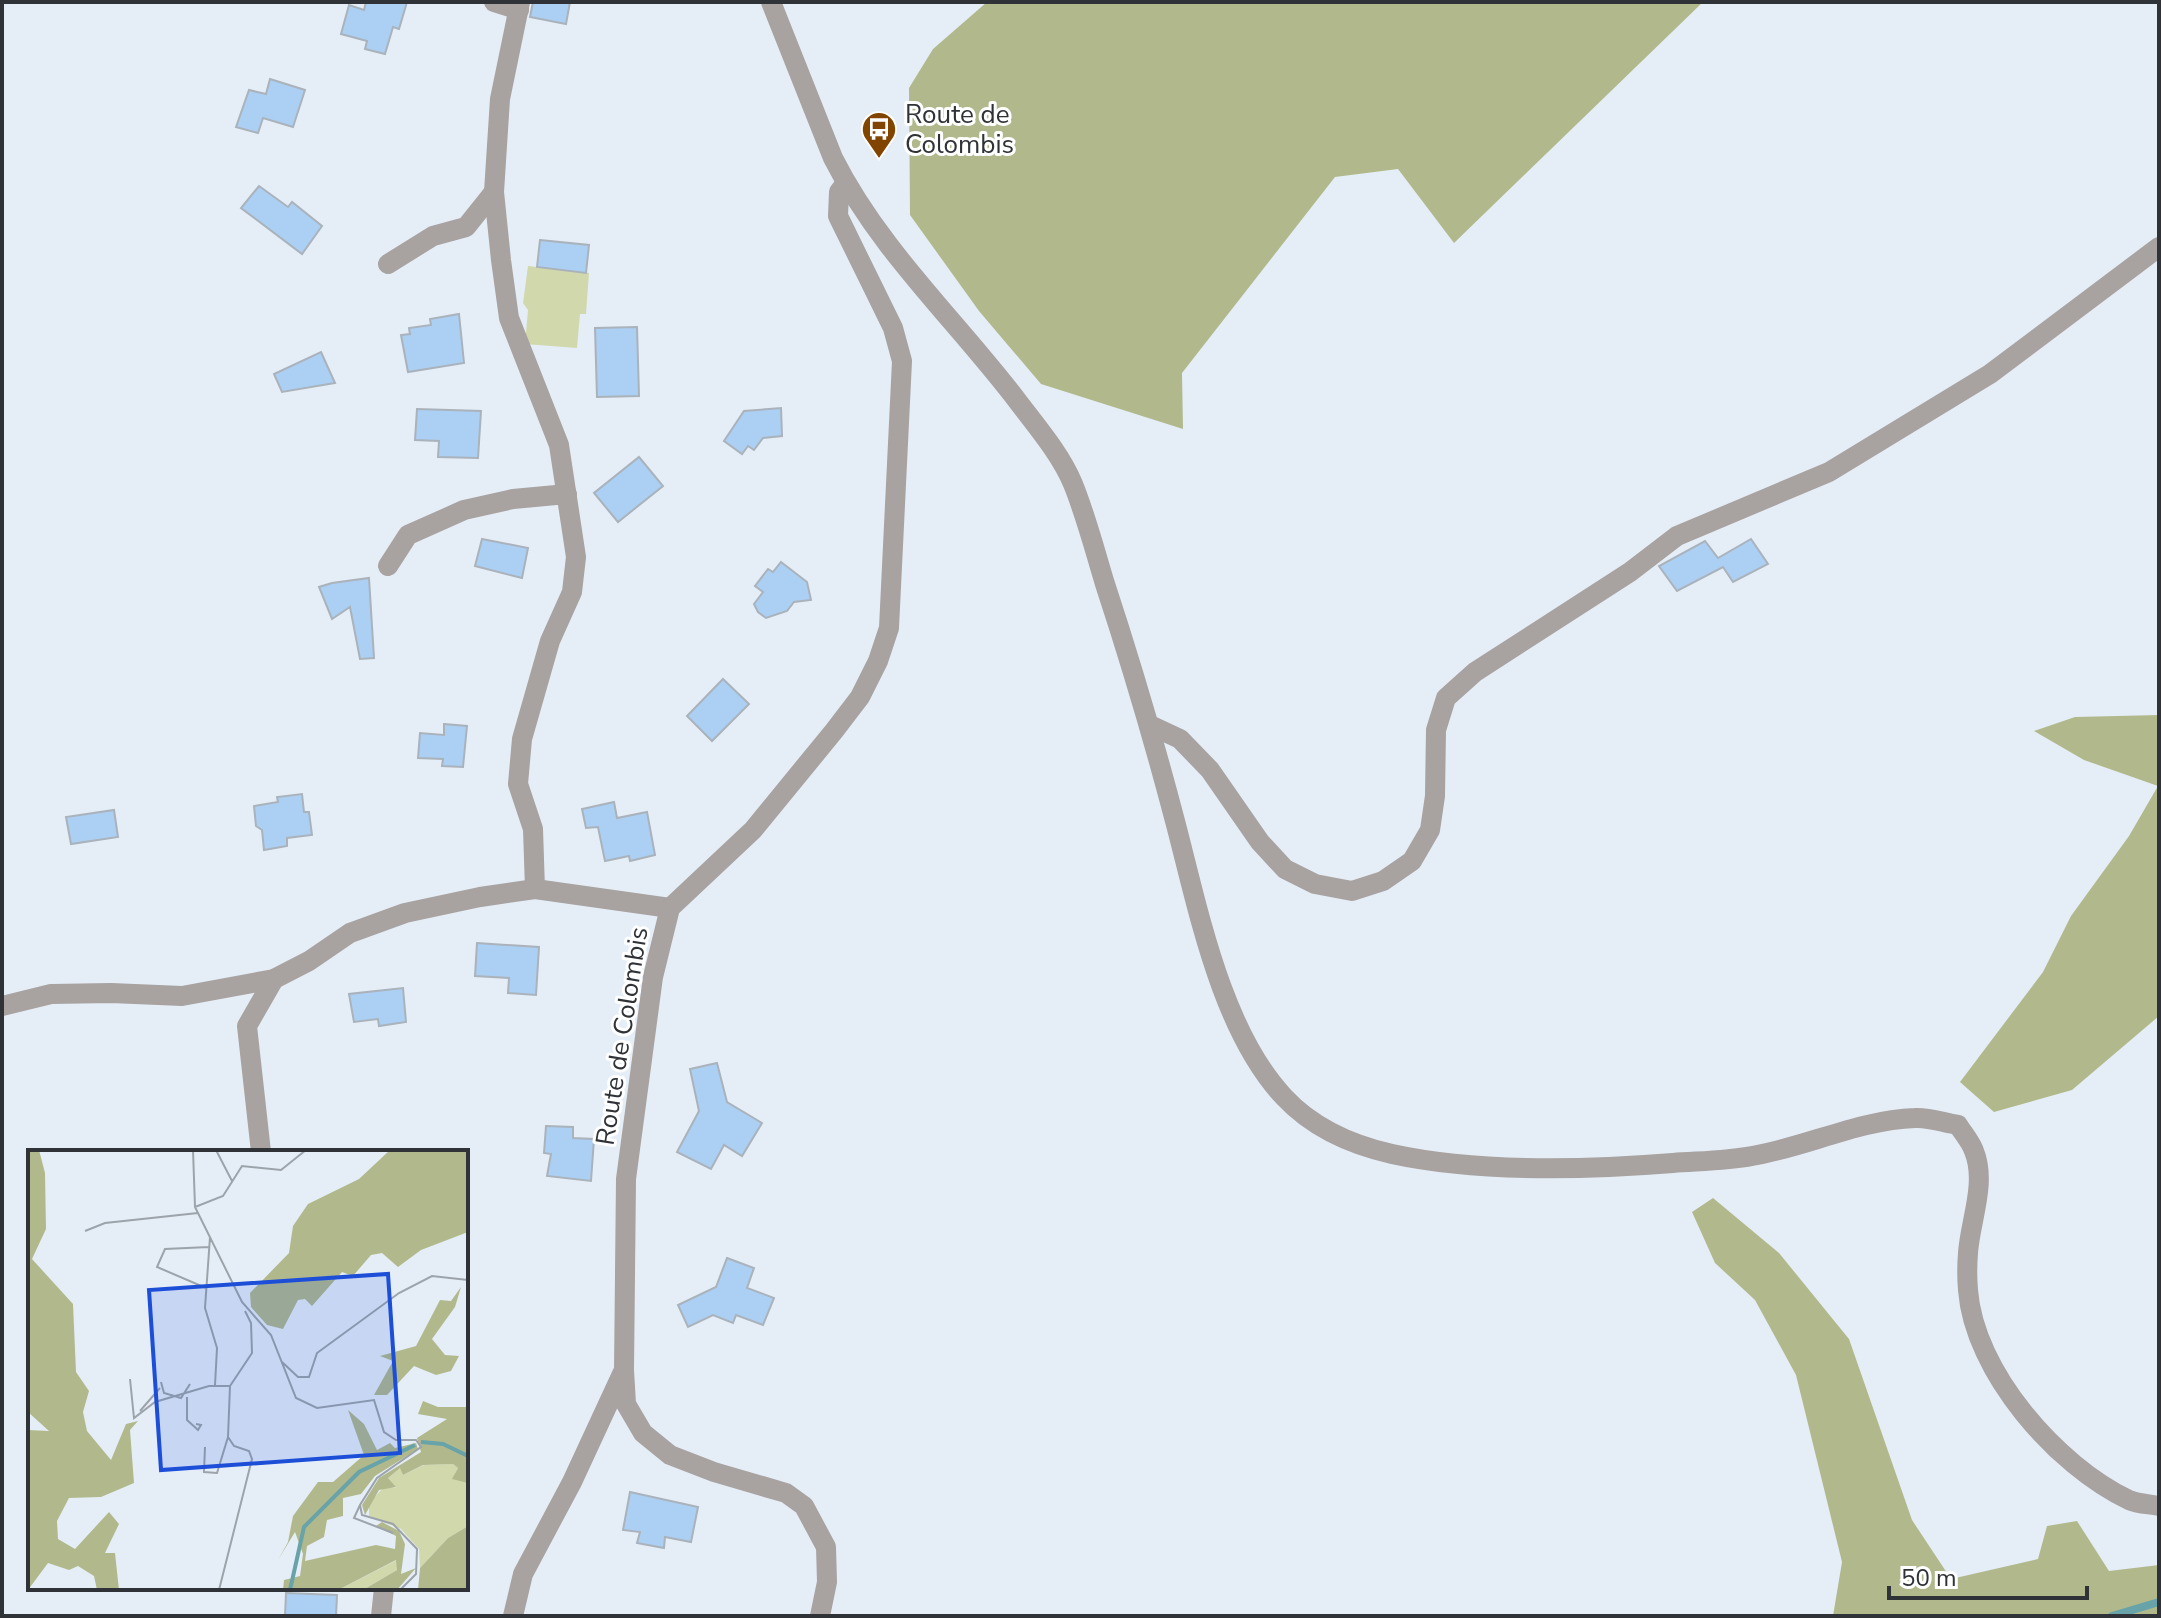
<svg xmlns="http://www.w3.org/2000/svg" width="2161" height="1618" font-family="'Nunito Sans',sans-serif">
  <style>
    .green { fill: #d1d8ac }
    .forest { fill: #b1b98c }
    .lines { fill: none; stroke-linecap: round; stroke-linejoin: round }
    .stream { stroke: #67a3a9; stroke-width: 8 }
    .building { fill: #acd0f3; stroke: #aab2bb; stroke-width: 2 }
    .minor { stroke: #a8a2a0; stroke-width: 20 }
    .labels { text-anchor: middle; dominant-baseline: central; stroke-width: 6; stroke-linejoin: round; paint-order: stroke }
    .poi-label { font-size: 26px; fill: #2f3236; stroke: #fff; text-anchor: start }
    .street-label { font-size: 26px; fill: #2f3236; stroke: #fff }
    .inset-river { fill: none; stroke: #67a3a9; stroke-width: 4 }
    .inset-road { fill: none; stroke: #9ca3aa; stroke-width: 2 }
    .view { fill: #1d4ed8; fill-opacity: 0.15; stroke: #1d4ed8; stroke-width: 4 }
    .inset-edge { fill: none; stroke: #2f3236; stroke-width: 4 }
  </style>
  <rect width="100%" height="100%" fill="#e5eef7"/>
  <!-- green -->
  <path class="green" d="M 528,266 L 589,273 L 586,314 L 580,314 L 577,348 L 525,344 L 528,310 L 523,303 Z"/>
  <!-- forest -->
  <g class="forest">
    <path d="M 987,2 L 1703,2 L 1454,243 L 1398,169 L 1335,177 L 1182,373 L 1183,429 L 1041,384 L 979,311 L 910,215 L 909,88 L 933,49 Z"/>
    <path d="M 2159,715 L 2159,1016 L 2072,1090 L 1994,1112 L 1960,1082 L 2043,972 L 2071,916 L 2129,836 L 2158,786 L 2084,760 L 2034,731 L 2075,717 Z"/>
    <path d="M 1713,1198 L 1779,1253 L 1849,1339 L 1912,1520 L 1951,1579 L 2038,1559 L 2047,1526 L 2077,1521 L 2109,1571 L 2159,1565 L 2159,1616 L 1833,1616 L 1842,1562 L 1796,1375 L 1755,1300 L 1715,1263 L 1692,1212 Z"/>
  </g>
  <g class="lines">
    <!-- stream -->
    <path class="stream" d="M 2112,1616 L 2159,1602"/>
  </g>
  <!-- building -->
  <g class="building">
    <path d="M 366,2 L 407,2 L 399,29 L 393,27 L 385,54 L 365,49 L 367,41 L 341,34 L 349,5 L 364,10 Z"/>
    <path d="M 533,2 L 570,2 L 566,24 L 530,17 Z"/>
    <path d="M 270,79 L 305,90 L 293,127 L 263,118 L 258,133 L 236,127 L 249,90 L 266,94 Z"/>
    <path d="M 259,186 L 288,207 L 292,202 L 322,226 L 302,254 L 241,208 Z"/>
    <path d="M 540,240 L 589,245 L 586,273 L 537,267 Z"/>
    <path d="M 459,314 L 464,363 L 408,372 L 401,335 L 410,334 L 409,328 L 431,325 L 430,319 Z"/>
    <path d="M 637,327 L 639,396 L 597,397 L 595,328 Z"/>
    <path d="M 321,352 L 335,383 L 282,392 L 274,374 Z"/>
    <path d="M 781,408 L 782,436 L 763,438 L 754,450 L 748,446 L 742,454 L 724,441 L 744,411 Z"/>
    <path d="M 417,409 L 481,411 L 478,458 L 438,457 L 439,441 L 415,440 Z"/>
    <path d="M 639,457 L 663,486 L 618,522 L 594,493 Z"/>
    <path d="M 482,539 L 528,548 L 522,578 L 475,566 Z"/>
    <path d="M 1751,539 L 1768,564 L 1733,582 L 1723,567 L 1677,591 L 1659,566 L 1705,541 L 1718,558 Z"/>
    <path d="M 781,562 L 807,582 L 811,600 L 794,602 L 787,611 L 766,618 L 758,612 L 754,604 L 763,592 L 755,586 L 768,569 L 773,572 Z"/>
    <path d="M 369,578 L 374,658 L 360,659 L 350,607 L 332,619 L 319,587 L 332,583 Z"/>
    <path d="M 723,679 L 749,704 L 712,741 L 687,716 Z"/>
    <path d="M 444,724 L 467,726 L 463,767 L 442,766 L 443,759 L 418,758 L 420,733 L 444,735 Z"/>
    <path d="M 302,794 L 304,812 L 309,812 L 312,835 L 287,838 L 287,846 L 264,850 L 262,830 L 256,826 L 254,806 L 278,802 L 277,797 Z"/>
    <path d="M 614,802 L 617,818 L 647,812 L 655,855 L 630,861 L 629,856 L 605,861 L 598,827 L 586,828 L 582,809 Z"/>
    <path d="M 114,810 L 118,837 L 71,844 L 66,817 Z"/>
    <path d="M 477,943 L 539,947 L 536,995 L 508,993 L 509,978 L 475,976 Z"/>
    <path d="M 403,988 L 406,1022 L 379,1026 L 378,1019 L 354,1022 L 349,994 Z"/>
    <path d="M 717,1063 L 727,1102 L 762,1123 L 742,1156 L 724,1145 L 711,1169 L 677,1152 L 699,1111 L 690,1069 Z"/>
    <path d="M 546,1126 L 573,1127 L 573,1138 L 594,1139 L 591,1181 L 547,1176 L 551,1154 L 544,1153 Z"/>
    <path d="M 727,1258 L 754,1268 L 747,1288 L 774,1298 L 763,1325 L 736,1315 L 733,1323 L 713,1315 L 688,1327 L 678,1305 L 716,1287 Z"/>
    <path d="M 630,1492 L 698,1507 L 691,1542 L 665,1537 L 664,1548 L 637,1543 L 640,1532 L 623,1530 Z"/>
    <path d="M 286,1593 L 337,1595 L 336,1616 L 285,1616 Z"/>
  </g>
  <g class="lines">
    <!-- minor -->
    <g class="minor">
      <path d="M 494,2 L 519,10"/>
      <path d="M 520,2 L 500,99 L 494,192 L 501,260 L 509,318 L 559,445 L 576,557 L 572,592 L 550,641 L 522,739 L 518,784 L 533,829 L 535,889"/>
      <path d="M 771,2 L 833,158 C 880,251 957,321 1019,403 C 1038,428 1061,455 1073,484 C 1086,516 1095,551 1105,584 C 1131,663 1154,741 1175,821 C 1198,908 1221,1030 1284,1097 C 1312,1127 1352,1145 1392,1154 C 1479,1173 1584,1170 1673,1163 C 1699,1161 1726,1161 1752,1156 C 1806,1147 1859,1120 1915,1118 C 1929,1117 1944,1123 1958,1125 C 1963,1133 1971,1142 1974,1151 C 1987,1183 1970,1221 1968,1253 C 1967,1265 1967,1278 1968,1290 C 1974,1372 2057,1466 2129,1500 C 2138,1504 2149,1504 2159,1506"/>
      <path d="M 388,264 L 433,236 L 466,227 L 494,192"/>
      <path d="M 388,566 L 408,535 L 464,510 L 513,499 L 567,494"/>
      <path d="M 1150,725 L 1180,739 L 1210,770 L 1260,842 L 1285,869 L 1315,884 L 1352,891 L 1383,881 L 1412,861 L 1430,830 L 1435,796 L 1436,730 L 1446,698 L 1475,672 L 1630,572 L 1677,536 L 1829,472 L 1990,374 L 2159,247"/>
      <path d="M 2,1006 L 51,994 L 111,993 L 182,996 L 274,979 L 309,961 L 350,933 L 405,913 L 480,897 L 535,889 L 670,908"/>
      <path d="M 261,1152 L 247,1026 L 274,979"/>
      <path d="M 381,1616 L 384,1588"/>
      <path d="M 513,1616 L 523,1574 L 572,1482 L 622,1374"/>
      <path d="M 820,1616 L 827,1582 L 826,1547 L 804,1506 L 786,1493 L 714,1472 L 670,1455 L 643,1433 L 626,1404 L 624,1370 L 626,1179 L 653,977 L 670,908 L 753,830 L 834,731 L 860,697 L 878,661 L 889,628 L 902,361 L 893,328 L 838,216 L 839,192 L 846,183"/>
    </g>
  </g>
  <!-- icons -->
  <defs>
    <g id="bus-pin" transform="scale(1.8)"><path d="M0 17L-7.5 6A9.5 9.5 0 1 1 7.5 6Z" fill="#814500" stroke="#fff"/><path d="M-5-6H5V4H4V6H2V4H-2V6H-4V4H-5ZM-3.5-4V0h7V-4ZM-3.5 1.2v1.5H-2V1.2ZM2 1.2v1.5H3.5V1.2Z" fill="#fff"/></g>
  </defs>
  <g fill-rule="evenodd">
    <use href="#bus-pin" x="879" y="129"/>
  </g>
  <g class="labels">
    <!-- poi labels -->
    <g class="poi-label">
      <text x="905" y="114">Route de<tspan x="905" dy="30">Colombis</tspan></text>
    </g>
    <!-- street labels -->
    <g class="street-label">
      <text transform="translate(622 1036) rotate(-81)">Route de Colombis</text>
    </g>
  </g>
  <!-- overview -->
  <g transform="translate(28 1150)">
    <rect width="440" height="440" fill="#e5eef7"/>
    <path d="M 425,314 L 430,318 L 427,323 L 440,333 L 440,376 L 420,388 L 392,418 L 391,399 L 373,379 L 341,366 L 341,353 L 356,337 L 368,338 L 360,328 L 373,317 L 375,325 L 396,315 ZM 369,410 L 369,420 L 335,440 L 310,440 Z" fill="#d1d8ac"/>
    <path d="M 0,0 L 11,0 L 17,23 L 18,79 L 4,109 L 45,154 L 48,222 L 61,241 L 55,262 L 59,281 L 83,310 L 98,274 L 110,271 L 102,280 L 106,333 L 73,347 L 41,348 L 29,371 L 30,389 L 47,399 L 81,362 L 91,374 L 77,403 L 87,403 L 91,440 L 69,440 L 66,426 L 50,416 L 41,420 L 20,413 L 0,440 L 0,280 L 21,281 L 0,262 ZM 362,0 L 440,0 L 440,82 L 393,100 L 370,117 L 354,103 L 343,105 L 325,126 L 314,122 L 284,156 L 277,149 L 270,150 L 255,179 L 239,175 L 223,157 L 222,143 L 261,103 L 265,76 L 280,54 L 331,29 ZM 433,137 L 427,157 L 404,189 L 417,205 L 431,206 L 423,221 L 408,225 L 386,216 L 359,245 L 346,245 L 365,211 L 352,206 L 388,196 L 412,150 L 423,151 ZM 395,251 L 410,257 L 440,257 L 440,333 L 424,329 L 430,318 L 425,314 L 395,315 L 375,325 L 372,318 L 360,328 L 368,337 L 351,340 L 337,365 L 334,355 L 351,328 L 393,302 L 389,288 L 419,269 L 390,264 ZM 320,260 L 336,274 L 349,300 L 362,293 L 367,298 L 388,293 L 390,299 L 347,326 L 333,344 L 315,348 L 315,366 L 299,370 L 296,387 L 279,396 L 277,411 L 348,395 L 367,399 L 368,386 L 348,376 L 354,372 L 371,381 L 377,394 L 373,424 L 388,418 L 369,440 L 335,440 L 369,420 L 368,410 L 310,440 L 255,440 L 256,430 L 272,426 L 275,404 L 267,382 L 250,410 L 260,392 L 265,366 L 290,332 L 305,332 L 336,305 ZM 440,376 L 440,440 L 390,440 L 392,418 L 420,388 Z" fill="#b1b98c"/>
    <path class="inset-river" d="M 393,292 L 415,294 L 440,306M 262,440 L 276,377 L 331,322 L 387,295"/>
    <path class="inset-road" d="M 165,0 L 167,57 L 214,152 L 243,185 L 268,248 L 289,258 L 346,250 L 356,282 L 368,290 L 388,290 L 393,297 L 349,328 L 332,355 L 334,365 L 365,374 L 389,399 L 388,424 L 372,440M 188,0 L 204,31M 167,57 L 195,46 L 214,16 L 253,20 L 278,0M 57,81 L 77,73 L 170,63M 182,87 L 177,158 L 189,198 L 187,235M 178,138 L 129,117 L 137,99 L 181,97M 254,212 L 270,227 L 281,227 L 289,203 L 371,143 L 404,126 L 440,130M 102,229 L 106,268 L 127,252 L 181,236 L 202,236M 133,232 L 136,243 L 153,248 L 162,234M 159,247 L 159,270 L 170,280 L 173,275 L 168,274M 112,261 L 132,238M 177,297 L 176,322 L 189,323 L 200,287 L 202,236 L 224,203 L 223,173 L 217,161M 332,355 L 326,368 L 365,383M 191,440 L 224,309 L 221,301 L 206,296 L 200,287"/>
    <path class="view" d="M 360,124 L 372,303 L 133,320 L 121,140 Z"/>
    <rect width="440" height="440" class="inset-edge"/>
  </g>
  <!-- border -->
  <rect width="2161" height="1618" fill="none" stroke="#2f3236" stroke-width="8"/>
  <!-- scale -->
  <path d="M1889 1586v12h198v-12" fill="none" stroke="#2f3236" stroke-width="4"/>
  <text x="1901" y="1586" font-size="24" fill="#2f3236" stroke="#ffffff" stroke-width="6" paint-order="stroke">50 m</text>
</svg>
